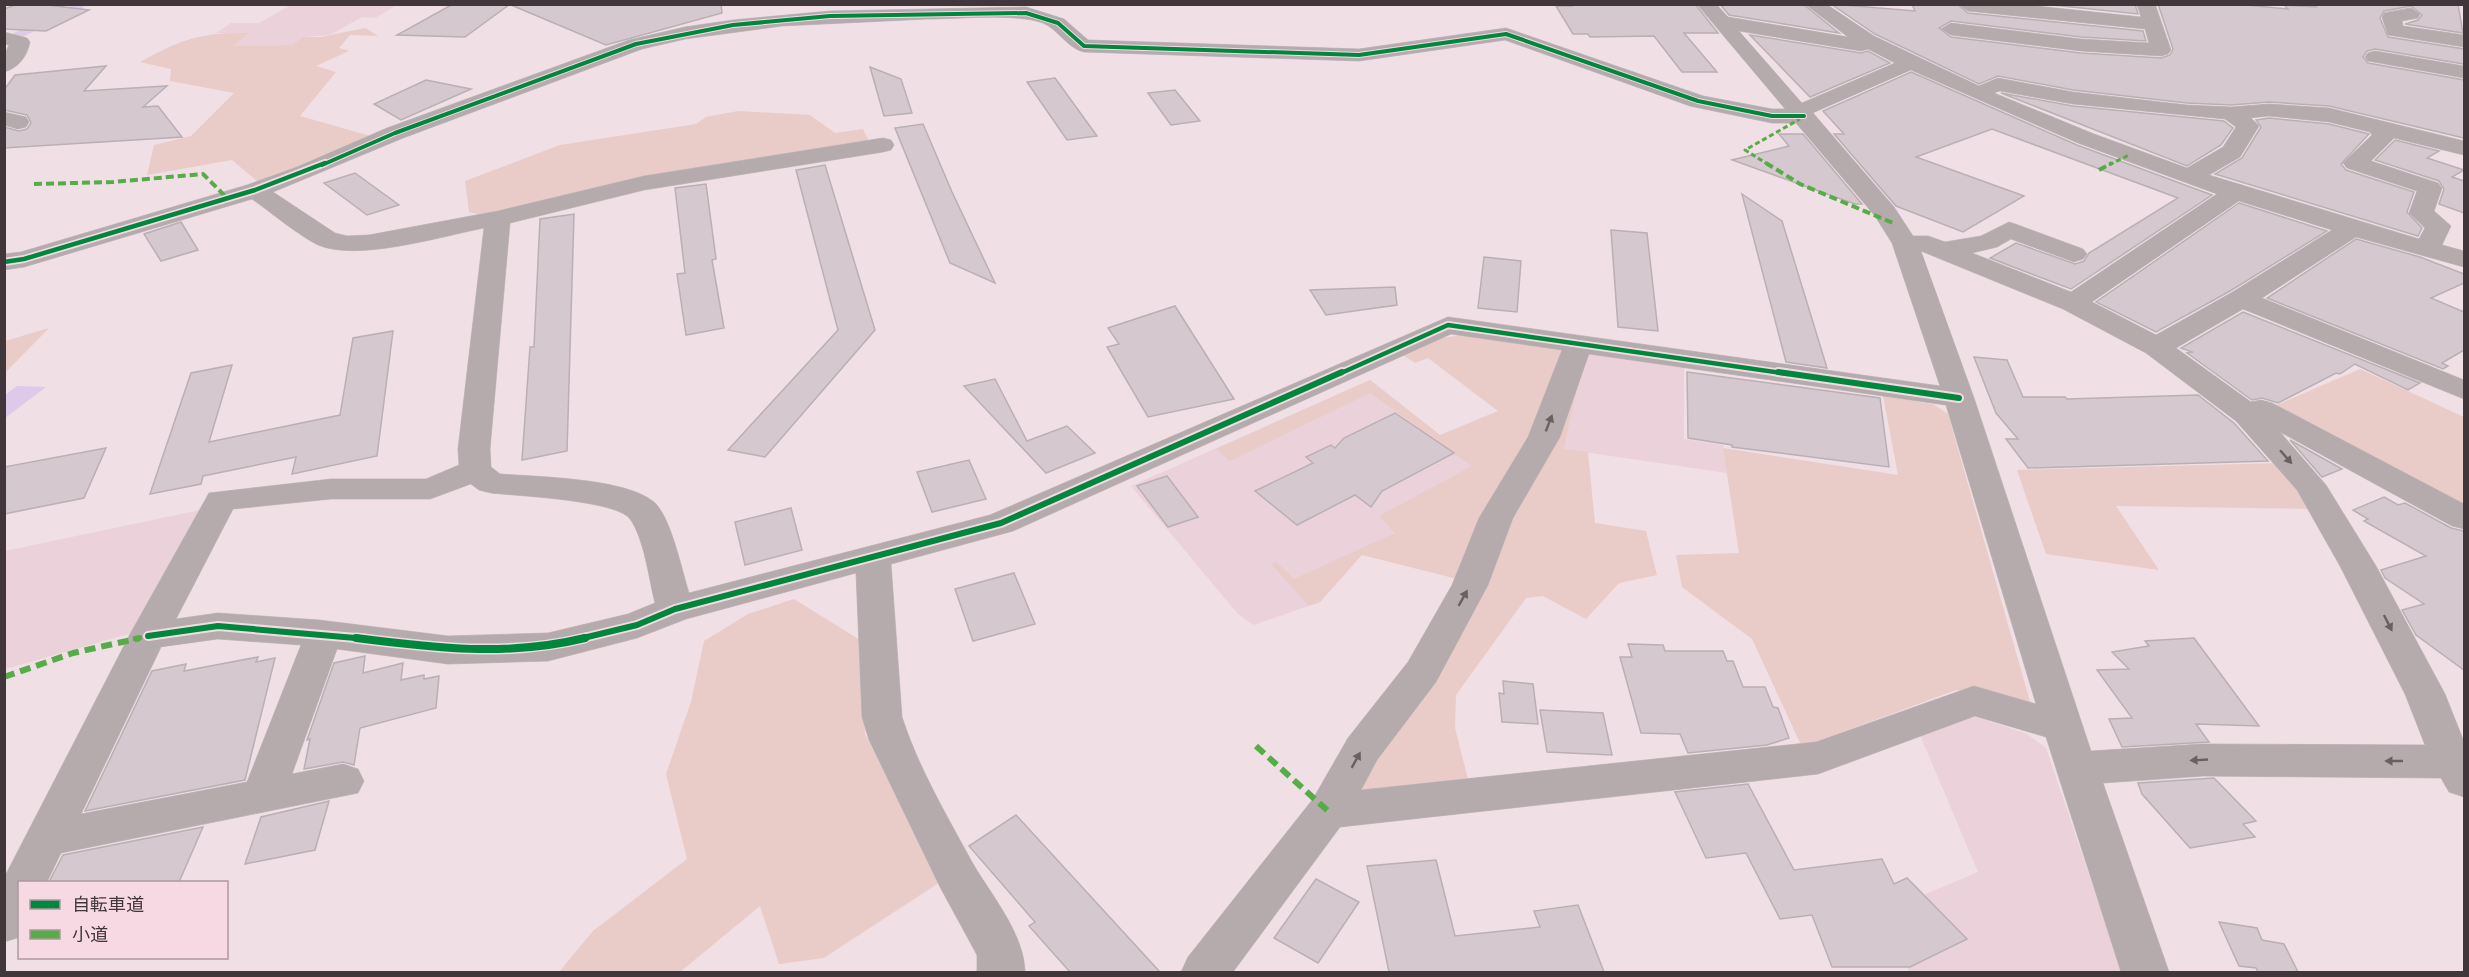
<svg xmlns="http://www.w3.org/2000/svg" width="2469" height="977" font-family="'Fira Sans Condensed','Noto Sans JP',sans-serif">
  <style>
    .built { fill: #ebd1d9 }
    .green { fill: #e9ccc7 }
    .water { fill: #dec9e8 }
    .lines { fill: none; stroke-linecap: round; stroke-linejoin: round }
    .stream { stroke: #dec9e8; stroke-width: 7 }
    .building { fill: #d5c9cf; stroke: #baafb5; stroke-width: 1.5 }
    .minor-casing { stroke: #c8bbc0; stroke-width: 1 }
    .minor { fill: #b5abac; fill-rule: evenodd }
    .quiet-far3 { stroke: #56ac46; stroke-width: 3; stroke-dasharray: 5 3; stroke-linecap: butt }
    .quiet-far2 { stroke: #56ac46; stroke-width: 4; stroke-dasharray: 8 4; stroke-linecap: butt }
    .quiet-far1 { stroke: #56ac46; stroke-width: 4.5; stroke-dasharray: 9 4.5; stroke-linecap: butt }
    .quiet { stroke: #56ac46; stroke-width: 6; stroke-dasharray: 11 6; stroke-linecap: butt }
    .cycleway-far3-casing { stroke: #f6d9e3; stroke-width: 6 }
    .cycleway-far2-casing { stroke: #f6d9e3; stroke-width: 8 }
    .cycleway-far1-casing { stroke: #f6d9e3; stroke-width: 10 }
    .cycleway-casing { stroke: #f6d9e3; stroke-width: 11 }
    .cycleway-far3 { stroke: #00873e; stroke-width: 4 }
    .cycleway-far2 { stroke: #00873e; stroke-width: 4.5 }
    .cycleway-far1 { stroke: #00873e; stroke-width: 6 }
    .cycleway { stroke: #00873e; stroke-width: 8 }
    .oneway { fill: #6a5f62 }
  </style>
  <rect width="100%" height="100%" fill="#f0dfe5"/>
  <!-- built -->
  <g class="built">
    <path d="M 291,5 L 397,5 L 375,18 L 362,17 L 330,35 L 303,37 L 291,45 L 232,46 L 248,34 L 216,33 L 231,23 L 259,23 Z"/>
    <path d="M 1585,353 L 1684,368 L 1684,439 L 1723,445 L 1727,473 L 1564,449 Z"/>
    <path d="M 1370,380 L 1440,435 L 1500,477 L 1368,547 L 1320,602 L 1253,625 L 1238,614 L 1131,486 Z"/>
    <path d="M 200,510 L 135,632 L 5,669 L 5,551 Z"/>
    <path d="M 1978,717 L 2027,734 L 2046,748 L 2122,972 L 1909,972 L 1881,913 L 1978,872 L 1920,735 L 1953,719 Z"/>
  </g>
  <!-- green -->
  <g class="green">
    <path d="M 365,28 L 378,36 L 350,35 L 339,48 L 349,51 L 316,66 L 336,72 L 300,116 L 374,137 L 302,169 L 258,182 L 232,160 L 147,175 L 154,145 L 191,136 L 234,93 L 170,81 L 171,69 L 140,62 C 181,39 202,32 249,33 L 233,46 L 291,45 L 303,37 L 321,37 Z"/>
    <path d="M 738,111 L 810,115 L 835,133 L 863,129 L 869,141 L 641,177 L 482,215 L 469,212 L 465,181 L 560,145 L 696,124 L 706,117 Z"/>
    <path d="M 49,328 L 5,373 L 5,341 Z"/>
    <path d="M 1464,335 L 1585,353 L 1564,449 L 1588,452 L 1595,523 L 1646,531 L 1657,575 L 1619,583 L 1586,619 L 1543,596 L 1526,598 L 1456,695 L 1455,728 L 1470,787 L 1347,798 L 1481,585 L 1362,555 L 1320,602 L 1309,606 L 1271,564 L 1276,562 L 1294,579 L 1395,533 L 1379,516 L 1472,466 L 1370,393 L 1230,461 L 1216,449 L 1370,380 L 1440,435 L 1498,411 L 1428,358 L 1415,363 L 1403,355 L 1440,338 Z"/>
    <path d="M 2360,369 L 2464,417 L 2464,512 L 2270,408 Z"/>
    <path d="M 1883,396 L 1933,404 L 1948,414 L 2031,705 L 1956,690 L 1802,747 L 1752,639 L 1682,587 L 1676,555 L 1739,553 L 1723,448 L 1898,475 Z"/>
    <path d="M 2283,463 L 2316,509 L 2116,506 L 2159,570 L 2046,554 L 2017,470 Z"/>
    <path d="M 794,599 L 860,640 L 865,734 L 940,882 L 824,958 L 779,964 L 760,906 L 680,972 L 559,972 L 593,931 L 687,859 L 666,774 L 691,702 L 704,641 L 748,614 Z"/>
  </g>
  <!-- water -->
  <path class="water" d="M 17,386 L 46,387 L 5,418 L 5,395 Z"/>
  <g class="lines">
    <!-- stream -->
    <g class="stream">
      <path d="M 63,14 L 82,4"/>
      <path d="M 4,42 L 41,24"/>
    </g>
  </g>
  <!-- building -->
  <g class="building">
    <path d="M 18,4 L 39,4 L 89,10 L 46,31 L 4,29 L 4,9 Z"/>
    <path d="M 453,4 L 510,4 L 465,37 L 397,35 Z"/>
    <path d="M 721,4 L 722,13 L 606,45 L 511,5 Z"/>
    <path d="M 1571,4 L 1695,4 L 1718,33 L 1684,33 L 1717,72 L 1682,72 L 1654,36 L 1590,37 L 1588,34 L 1573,34 L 1556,6 L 1572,6 Z"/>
    <path d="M 1720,4 L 1803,4 L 1839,33 L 1729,15 Z"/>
    <path d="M 1831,4 L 1915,11 L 1912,4 L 1957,4 L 1968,13 L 2143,31 L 2146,41 L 2081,37 L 1951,21 L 1939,28 L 1951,37 L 2081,53 L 2161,58 L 2170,55 L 2173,49 L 2158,4 L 2235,4 L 2288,9 L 2284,5 L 2316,7 L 2314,4 L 2458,4 L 2463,33 L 2405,24 L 2418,20 L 2422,15 L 2411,6 L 2384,11 L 2380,18 L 2388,37 L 2464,49 L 2464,64 L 2375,49 L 2367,51 L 2363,57 L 2368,63 L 2464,80 L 2464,138 L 2329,106 L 2269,102 L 2231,105 L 2187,103 L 2073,90 L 1998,76 L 1979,84 L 1875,34 Z"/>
    <path d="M 2043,4 L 2135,4 L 2138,14 Z"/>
    <path d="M 1750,35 L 1861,53 L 1868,51 L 1890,63 L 1810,97 Z"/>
    <path d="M 106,66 L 84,91 L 167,86 L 143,107 L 158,106 L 182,137 L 4,148 L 4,127 L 19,131 L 27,129 L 31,123 L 27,115 L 4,110 L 4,90 L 15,75 Z"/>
    <path d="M 870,67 L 901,79 L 912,113 L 884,116 Z"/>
    <path d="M 1911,72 L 2077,145 L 2212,195 L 2071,289 L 1990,258 L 2016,243 L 2075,264 L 2084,261 L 2089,253 L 2178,198 L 1992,129 L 1916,157 L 2024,196 L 1963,232 L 1896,206 L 1834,134 L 1844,134 L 1823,111 Z"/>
    <path d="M 1055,78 L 1097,136 L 1067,140 L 1027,82 Z"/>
    <path d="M 426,80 L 471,89 L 401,120 L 374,104 Z"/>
    <path d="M 1175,90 L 1200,121 L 1171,125 L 1148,93 Z"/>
    <path d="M 2001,93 L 2073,106 L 2224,121 L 2233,128 L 2221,145 L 2187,166 Z"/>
    <path d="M 2269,118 L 2329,124 L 2369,134 L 2341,164 L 2346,170 L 2414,192 L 2407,212 L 2422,228 L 2418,236 L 2215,174 L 2242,158 L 2261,127 L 2256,120 Z"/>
    <path d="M 923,124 L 952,192 L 995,283 L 950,263 L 895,128 Z"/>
    <path d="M 1779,134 L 1803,134 L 1862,204 L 1855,204 L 1732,160 L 1789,146 Z"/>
    <path d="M 2395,140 L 2439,151 L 2427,158 L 2464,170 L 2452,177 L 2464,181 L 2464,213 L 2439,204 L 2444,189 L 2439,181 L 2375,160 Z"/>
    <path d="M 825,165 L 875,330 L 765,457 L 728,450 L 838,330 L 796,170 Z"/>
    <path d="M 355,173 L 399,205 L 367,215 L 324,183 Z"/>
    <path d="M 706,184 L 716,259 L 712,260 L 724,328 L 686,335 L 677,274 L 685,273 L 675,188 Z"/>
    <path d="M 1742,194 L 1782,221 L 1827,368 L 1786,362 Z"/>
    <path d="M 2239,203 L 2327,231 L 2230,291 L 2156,332 L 2096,302 Z"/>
    <path d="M 574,214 L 567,451 L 522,460 L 530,347 L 534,347 L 540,219 Z"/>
    <path d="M 181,222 L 198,250 L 161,261 L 144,234 Z"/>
    <path d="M 1611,230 L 1647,233 L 1658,331 L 1618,327 Z"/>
    <path d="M 2356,239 L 2420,257 L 2464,274 L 2464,283 L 2431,298 L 2464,312 L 2464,350 L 2442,363 L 2448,366 L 2443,369 L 2267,298 Z"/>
    <path d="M 1484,257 L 1521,261 L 1517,312 L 1478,308 Z"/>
    <path d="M 1395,287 L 1397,305 L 1326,315 L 1310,290 Z"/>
    <path d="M 1175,306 L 1234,399 L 1148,417 L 1107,347 L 1119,344 L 1108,328 Z"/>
    <path d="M 2243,312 L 2420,383 L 2408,390 L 2355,364 L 2340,374 L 2336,373 L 2278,403 L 2262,398 L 2252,400 L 2187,353 L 2192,352 L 2181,348 Z"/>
    <path d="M 393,331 L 377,456 L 292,474 L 296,457 L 203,476 L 201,484 L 150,494 L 191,373 L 232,365 L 209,442 L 340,415 L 353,338 Z"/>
    <path d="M 1974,357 L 2007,360 L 2023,397 L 2065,397 L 2067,399 L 2198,395 L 2234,423 L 2268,461 L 2028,468 L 2006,439 L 2018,439 L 1996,413 Z"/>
    <path d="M 1687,372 L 1880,398 L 1889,467 L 1732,447 L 1732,445 L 1688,438 Z"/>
    <path d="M 995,379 L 1027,441 L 1067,426 L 1095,453 L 1046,473 L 964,386 Z"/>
    <path d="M 1395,413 L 1454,453 L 1382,491 L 1371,507 L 1355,495 L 1297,525 L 1255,491 L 1313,463 L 1306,457 L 1331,445 L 1335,448 L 1344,438 Z"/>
    <path d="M 2290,440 L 2342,469 L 2322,477 Z"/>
    <path d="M 106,448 L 84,498 L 4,514 L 4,467 Z"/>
    <path d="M 969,460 L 986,499 L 932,512 L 917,472 Z"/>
    <path d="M 1167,476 L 1198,517 L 1168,527 L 1137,486 Z"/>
    <path d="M 2384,497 L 2398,505 L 2405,503 L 2451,528 L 2464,531 L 2464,670 L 2416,635 L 2402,610 L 2424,604 L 2385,578 L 2381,570 L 2426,556 L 2364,521 L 2368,519 L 2353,510 Z"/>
    <path d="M 791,508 L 802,550 L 745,565 L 735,522 Z"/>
    <path d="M 1014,573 L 1035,624 L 973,641 L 955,589 Z"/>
    <path d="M 2194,638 L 2259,726 L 2196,724 L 2209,742 L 2122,747 L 2109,719 L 2132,718 L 2097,670 L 2129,669 L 2112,652 L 2149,646 L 2145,641 Z"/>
    <path d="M 1628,644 L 1663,645 L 1665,651 L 1723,651 L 1727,661 L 1733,661 L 1743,687 L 1765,687 L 1773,707 L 1778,708 L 1789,738 L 1767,745 L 1688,753 L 1680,734 L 1641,733 L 1620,657 L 1632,657 Z"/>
    <path d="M 365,656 L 363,673 L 403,663 L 401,680 L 424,675 L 424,679 L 439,676 L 436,708 L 360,728 L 354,765 L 343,762 L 304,769 L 310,739 L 307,740 L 334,663 Z"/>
    <path d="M 258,657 L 256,662 L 275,658 L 245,780 L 85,811 L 152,671 L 186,664 L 184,671 Z"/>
    <path d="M 1503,681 L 1533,684 L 1538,724 L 1502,722 L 1499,693 L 1504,694 Z"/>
    <path d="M 1540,710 L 1603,713 L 1612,755 L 1547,752 Z"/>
    <path d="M 2214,778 L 2256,821 L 2243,824 L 2255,837 L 2190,848 L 2142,794 L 2138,783 Z"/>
    <path d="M 1748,784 L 1794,870 L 1882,859 L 1894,884 L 1907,878 L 1967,939 L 1910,967 L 1832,967 L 1812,915 L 1780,919 L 1746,853 L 1706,858 L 1675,792 Z"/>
    <path d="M 329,801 L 315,850 L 245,864 L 261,817 Z"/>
    <path d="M 1016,815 L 1160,972 L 1070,972 L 1029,926 L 1035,922 L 969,846 Z"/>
    <path d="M 203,827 L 179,882 L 49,882 L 63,855 Z"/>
    <path d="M 1436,860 L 1455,936 L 1540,927 L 1534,911 L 1578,905 L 1604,972 L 1389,972 L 1367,866 Z"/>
    <path d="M 1316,879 L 1359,902 L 1318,963 L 1274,938 Z"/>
    <path d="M 2219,922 L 2257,928 L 2262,940 L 2284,944 L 2298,972 L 2258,972 L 2256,968 L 2239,966 Z"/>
  </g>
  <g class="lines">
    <!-- minor casing -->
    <g class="minor-casing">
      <g id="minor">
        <path d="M 1697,4 L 1716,4 L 1728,17 L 1848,37 L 1805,4 L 1826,4 L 1874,36 L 1979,86 L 1998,78 L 2073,92 L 2187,105 L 2231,107 L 2269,104 L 2329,108 L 2464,141 L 2464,155 L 2394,138 L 2371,161 L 2438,183 L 2442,188 L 2434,211 L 2451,226 L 2442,245 L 2464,251 L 2464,267 L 2356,237 L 2262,298 L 2464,380 L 2464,399 L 2243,309 L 2176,348 L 2251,402 L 2261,400 L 2272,403 L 2464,504 L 2464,529 L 2452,526 L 2280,432 L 2326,485 L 2376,566 L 2445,694 L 2464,742 L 2464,797 L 2449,792 L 2441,778 L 2203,776 L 2103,783 L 2169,972 L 2121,972 L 2046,737 L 1975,716 L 1818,774 L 1340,827 L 1233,972 L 1181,972 L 1188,957 L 1313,799 L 1348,738 L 1408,662 L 1452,585 L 1479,518 L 1528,437 L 1562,350 L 1451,334 L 1013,531 L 891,564 L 902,717 C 918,767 947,816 972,862 C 991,895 1024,933 1025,972 L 977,972 L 977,955 L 940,887 L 869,740 L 862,717 L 856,573 L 686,619 L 637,638 L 548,661 L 448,664 L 337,649 L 292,774 L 343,764 L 358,769 L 364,781 L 358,793 L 61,853 L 47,882 L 20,882 L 20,937 L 4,942 L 4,878 L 129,636 L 209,493 L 331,479 L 426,479 L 459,465 L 458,449 L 484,228 C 442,236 355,263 316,244 C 294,232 272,213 252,199 L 24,267 L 4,270 L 4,254 L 21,252 L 247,185 L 297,167 L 387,128 L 629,40 L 685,27 L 733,20 L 830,11 L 1026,7 L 1064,19 L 1088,40 L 1359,49 L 1506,28 L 1703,96 L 1772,109 L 1785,109 ZM 928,19 C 958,19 1016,13 1043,23 C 1059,30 1067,48 1084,52 L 1359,61 L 1505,40 L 1690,106 L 1772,123 L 1796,123 L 1875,216 L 1892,243 L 1940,386 L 1448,317 L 990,515 L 689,593 C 682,571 671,517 654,502 C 625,478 538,477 500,474 L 491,467 L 490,449 L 510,223 L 644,190 L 883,152 L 891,150 L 894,145 L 891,140 L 883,138 L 644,176 L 498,211 L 369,235 L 347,236 L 335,233 L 273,192 L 403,138 L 642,49 L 685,39 L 782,26 ZM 1739,31 L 1861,51 L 1868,49 L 1895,63 L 1802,103 ZM 1911,70 L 2078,143 L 2217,194 L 2071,292 L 1972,253 L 1997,247 L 2011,239 L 2074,262 L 2083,259 L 2087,254 L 2083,249 L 2018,225 L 2009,222 L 1981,236 L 1945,242 L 1928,236 L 1913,236 L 1894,207 L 1813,113 ZM 2000,91 L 2073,104 L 2225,119 L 2236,127 L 2223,147 L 2187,168 L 2094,134 L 1994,93 ZM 2269,116 L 2329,122 L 2370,132 L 2372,135 L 2343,163 L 2347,168 L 2417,191 L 2409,213 L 2425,228 L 2419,239 L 2209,175 L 2240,157 L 2259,126 L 2251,118 ZM 2239,201 L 2332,230 L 2231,293 L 2156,335 L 2092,302 ZM 1921,251 L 2063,309 L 2146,353 L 2236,421 L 2297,490 L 2340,566 L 2405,694 L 2425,745 L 2203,744 L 2091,751 L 1974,398 ZM 1589,354 L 1946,405 L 2036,704 L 1974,686 L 1816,742 L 1361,790 L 1377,760 L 1436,682 L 1488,585 L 1513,518 L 1560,437 ZM 471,484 L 479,490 L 491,493 C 518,496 616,500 630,519 C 644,538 649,579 655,603 L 628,614 L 548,633 L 448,636 L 319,620 L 218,613 L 176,619 L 233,509 L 331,499 L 430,499 ZM 218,639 L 301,645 L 247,782 L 81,814 L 161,647 Z"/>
        <path d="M 2017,4 L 2141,17 L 2137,4 L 2155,4 L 2171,50 L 2168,54 L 2161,56 L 2081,51 L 1951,35 L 1941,29 L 1951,23 L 2081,39 L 2149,43 L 2145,29 L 1968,11 L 1959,5 Z"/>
        <path d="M 2411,8 L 2420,14 L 2418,18 L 2402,21 L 2403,26 L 2464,35 L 2464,47 L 2388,35 L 2382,17 L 2384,13 Z"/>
        <path d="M 4,32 L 27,38 L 30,42 C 27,56 19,68 4,72 L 4,55 L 9,45 L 4,44 Z"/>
        <path d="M 2375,51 L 2464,66 L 2464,78 L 2368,61 L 2365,57 L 2368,53 Z"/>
        <path d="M 4,112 L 26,117 L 29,122 L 26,127 L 18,129 L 4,125 Z"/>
      </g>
    </g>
    <!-- minor -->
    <use href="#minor" class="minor"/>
    <!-- quiet-far3 -->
    <g class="quiet-far3">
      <path d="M 1769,165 L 1745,150 L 1800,119"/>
      <path d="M 2109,165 L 2129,155"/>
    </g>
    <!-- quiet-far2 -->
    <g class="quiet-far2">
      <path d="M 1766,163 L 1800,184 L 1893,223"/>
      <path d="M 2099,170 L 2112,163"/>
      <path d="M 34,184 L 113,182 L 203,174 L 227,198"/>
    </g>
    <!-- quiet-far1 -->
    <path class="quiet-far1" d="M 133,639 L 148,636"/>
    <!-- quiet -->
    <g class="quiet">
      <path d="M 4,677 L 73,653 L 140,638"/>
      <path d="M 1256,746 L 1328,811"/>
    </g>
    <!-- cycleway-far3 casing -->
    <g class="cycleway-far3-casing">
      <path id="cycleway-far3" d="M 322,165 L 395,133 L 636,44 L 733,25 L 830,16 L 1026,13 L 1058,23 L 1084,46 L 1359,55 L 1506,34 L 1698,101 L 1772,116 L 1804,116"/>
    </g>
    <!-- cycleway-far2 casing -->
    <g class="cycleway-far2-casing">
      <g id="cycleway-far2">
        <path d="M 4,262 L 24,259 L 255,190 L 325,163"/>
        <path d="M 1339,374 L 1448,325 L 1788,374"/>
      </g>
    </g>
    <!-- cycleway-far1 casing -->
    <g class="cycleway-far1-casing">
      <g id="cycleway-far1">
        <path d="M 1778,372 L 1959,398"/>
        <path d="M 148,636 L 218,626 L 367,639"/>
        <path d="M 579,639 L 637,625 L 675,609 L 1001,523 L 1342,372"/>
      </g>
    </g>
    <!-- cycleway casing -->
    <g class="cycleway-casing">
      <path id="cycleway" d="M 356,638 C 434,648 507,657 585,638"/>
    </g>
    <!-- cycleway-far3 -->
    <use href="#cycleway-far3" class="cycleway-far3"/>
    <!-- cycleway-far2 -->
    <use href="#cycleway-far2" class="cycleway-far2"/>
    <!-- cycleway-far1 -->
    <use href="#cycleway-far1" class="cycleway-far1"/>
    <!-- cycleway -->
    <use href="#cycleway" class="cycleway"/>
  </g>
  <!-- one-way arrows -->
  <defs><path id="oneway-solid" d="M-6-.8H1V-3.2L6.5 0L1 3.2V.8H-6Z" transform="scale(1.5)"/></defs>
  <g class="oneway">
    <use href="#oneway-solid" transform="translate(1549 423) rotate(-69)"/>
    <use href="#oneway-solid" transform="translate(2286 457) rotate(49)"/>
    <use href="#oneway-solid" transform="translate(1463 598) rotate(-61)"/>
    <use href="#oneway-solid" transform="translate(2388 623) rotate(63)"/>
    <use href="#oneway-solid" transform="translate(1356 760) rotate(-61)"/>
    <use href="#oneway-solid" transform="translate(2199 760) rotate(177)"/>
    <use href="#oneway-solid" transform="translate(2394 761) rotate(-180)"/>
  </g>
  <!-- border -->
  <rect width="2469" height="977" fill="none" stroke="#41363a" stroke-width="12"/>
  <!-- legend -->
  <rect x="18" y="881" width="210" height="78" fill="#f6d9e3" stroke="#ae989f" stroke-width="1.5"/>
  <rect x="30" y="900" width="30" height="9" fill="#00873e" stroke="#ae989f" stroke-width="1.5"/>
  <text x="72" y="911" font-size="18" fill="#41363a">自転車道</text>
  <rect x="30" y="930" width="30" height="9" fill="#56ac46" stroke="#ae989f" stroke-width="1.5"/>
  <text x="72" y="941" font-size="18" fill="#41363a">小道</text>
</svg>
